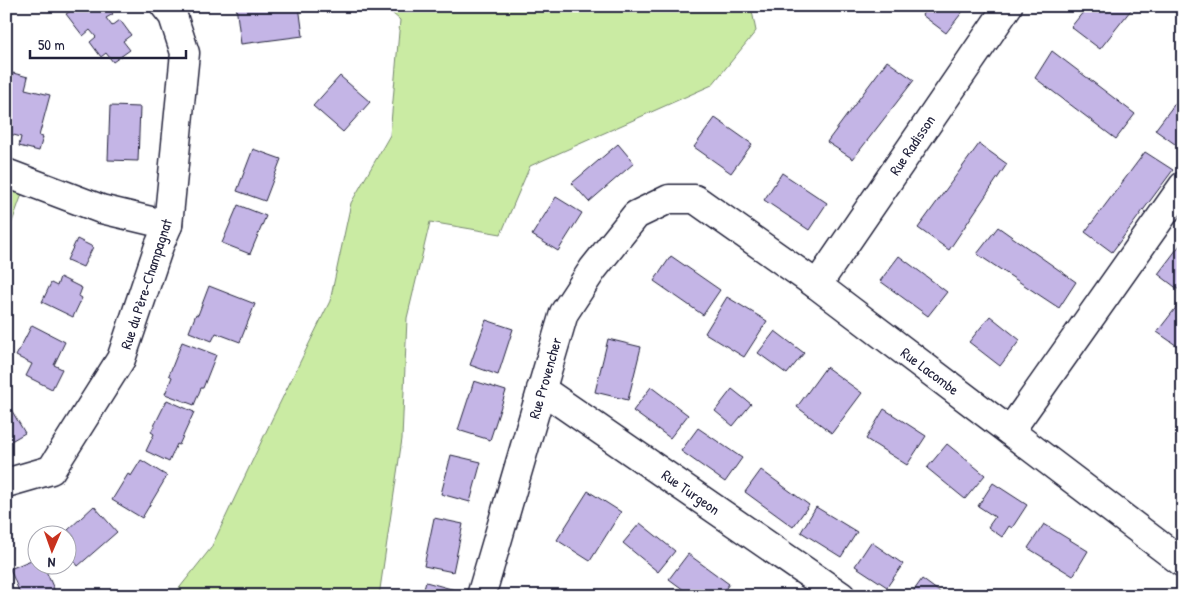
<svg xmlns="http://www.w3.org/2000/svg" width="1189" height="602" font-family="'Patrick Hand',sans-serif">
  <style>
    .green { fill: #caeba3; stroke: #76866f }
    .building { fill: #c4b5e6; stroke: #22223b }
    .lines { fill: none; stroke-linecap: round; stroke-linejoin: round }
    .minor-casing { stroke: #22223b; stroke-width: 31 }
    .minor { stroke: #fff; stroke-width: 28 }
    .labels { text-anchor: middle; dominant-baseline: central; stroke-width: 4; stroke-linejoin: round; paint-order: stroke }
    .street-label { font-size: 15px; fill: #22223b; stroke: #fff }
  </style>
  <rect width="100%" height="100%" fill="#fff"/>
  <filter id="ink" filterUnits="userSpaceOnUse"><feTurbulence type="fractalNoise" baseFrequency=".02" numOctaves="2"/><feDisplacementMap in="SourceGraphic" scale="10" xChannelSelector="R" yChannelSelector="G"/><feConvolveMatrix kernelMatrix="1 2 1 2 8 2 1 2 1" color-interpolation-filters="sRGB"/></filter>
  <g filter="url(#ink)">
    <!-- green -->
    <g class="green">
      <path d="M 384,6 L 751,6 L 756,31 L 712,85 L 530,166 L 501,234 L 430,222 L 407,318 L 402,439 L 379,596 L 173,596 L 211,548 L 273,417 L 330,301 L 351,203 L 390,135 L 400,20 Z"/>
      <path d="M 6,173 L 27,180 L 6,239 Z"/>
    </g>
    <!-- building -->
    <g class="building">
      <path d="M 69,6 L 107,6 L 113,14 L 106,18 L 112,26 L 120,20 L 131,35 L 123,41 L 130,50 L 113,62 L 106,53 L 101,57 L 90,42 L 96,37 L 90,30 L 83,36 L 66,14 L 72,10 Z"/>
      <path d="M 236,6 L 299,6 L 303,36 L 241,44 Z"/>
      <path d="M 928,6 L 967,6 L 946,33 L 922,15 Z"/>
      <path d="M 1088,6 L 1134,6 L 1100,49 L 1071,27 Z"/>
      <path d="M 1052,51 L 1135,114 L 1116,139 L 1035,78 Z"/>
      <path d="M 887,61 L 914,80 L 853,159 L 827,142 Z"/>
      <path d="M 13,73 L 28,77 L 25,89 L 50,95 L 39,136 L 43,137 L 39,151 L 19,146 L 21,137 L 6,133 L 6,100 Z"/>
      <path d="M 340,76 L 370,102 L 343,132 L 313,106 Z"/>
      <path d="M 1183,93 L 1183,148 L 1182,149 L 1155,130 Z"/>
      <path d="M 110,106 L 140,107 L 138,161 L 108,160 Z"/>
      <path d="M 715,118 L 752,144 L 731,173 L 694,147 Z"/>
      <path d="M 618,144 L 634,163 L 589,202 L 572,183 Z"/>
      <path d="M 979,144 L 1007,164 L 949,250 L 918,228 Z"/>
      <path d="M 253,149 L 281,159 L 265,201 L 237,191 Z"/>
      <path d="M 1145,152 L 1173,170 L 1112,252 L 1085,232 Z"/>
      <path d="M 782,173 L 827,203 L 809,230 L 764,200 Z"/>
      <path d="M 556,197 L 582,213 L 558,251 L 532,235 Z"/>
      <path d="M 238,205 L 266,216 L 250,254 L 222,243 Z"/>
      <path d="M 998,227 L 1076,282 L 1059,308 L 977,254 Z"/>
      <path d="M 77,239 L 93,247 L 83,267 L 67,260 Z"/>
      <path d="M 1183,241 L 1183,293 L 1158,274 Z"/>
      <path d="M 671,256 L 720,290 L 703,315 L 654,281 Z"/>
      <path d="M 899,256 L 947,292 L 928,316 L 880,281 Z"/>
      <path d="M 60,277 L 82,288 L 79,296 L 82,298 L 73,317 L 42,302 L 51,283 L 57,286 Z"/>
      <path d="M 209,286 L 255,304 L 240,342 L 216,333 L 212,341 L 189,332 L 196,314 L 198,315 Z"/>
      <path d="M 727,297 L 767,321 L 744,357 L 705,333 Z"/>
      <path d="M 1178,305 L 1183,308 L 1183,350 L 1157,332 Z"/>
      <path d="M 990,316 L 1020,340 L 1000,366 L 969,342 Z"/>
      <path d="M 486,320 L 513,329 L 498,375 L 470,365 Z"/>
      <path d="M 32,325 L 65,342 L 54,365 L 62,369 L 52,389 L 26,376 L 32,364 L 16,356 Z"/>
      <path d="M 775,331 L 804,353 L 787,374 L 758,353 Z"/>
      <path d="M 608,339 L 641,347 L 628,400 L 595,392 Z"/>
      <path d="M 182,342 L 216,355 L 203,388 L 201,388 L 194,405 L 165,394 L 172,377 L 169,375 Z"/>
      <path d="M 826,367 L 862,393 L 832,433 L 797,407 Z"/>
      <path d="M 474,381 L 506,391 L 490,440 L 458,430 Z"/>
      <path d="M 651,387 L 688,415 L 670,438 L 633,411 Z"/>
      <path d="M 732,389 L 751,404 L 733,426 L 715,411 Z"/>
      <path d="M 167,400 L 194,412 L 179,445 L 177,444 L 169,462 L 146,451 L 154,434 L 151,432 Z"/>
      <path d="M 6,401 L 25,433 L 6,444 Z"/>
      <path d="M 884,409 L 926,436 L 907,465 L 866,439 Z"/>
      <path d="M 698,428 L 742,458 L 725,482 L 681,451 Z"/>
      <path d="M 947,444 L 985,475 L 965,499 L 927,468 Z"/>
      <path d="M 451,455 L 481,462 L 470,502 L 441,494 Z"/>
      <path d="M 141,460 L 167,476 L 142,518 L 112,500 L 128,474 L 131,476 Z"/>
      <path d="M 761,470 L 809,505 L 793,527 L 745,492 Z"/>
      <path d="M 993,483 L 1027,505 L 1012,528 L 1009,526 L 1002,537 L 988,527 L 995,517 L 978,506 Z"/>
      <path d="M 588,491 L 621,512 L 590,561 L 557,540 Z"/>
      <path d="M 94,506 L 117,532 L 78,566 L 68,553 L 68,544 L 75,538 L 68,530 Z"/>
      <path d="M 816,507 L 857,532 L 841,557 L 801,532 Z"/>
      <path d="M 434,518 L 463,524 L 453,572 L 424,566 Z"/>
      <path d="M 640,523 L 675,551 L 658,572 L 623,543 Z"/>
      <path d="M 1044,524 L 1088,551 L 1073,576 L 1028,548 Z"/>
      <path d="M 871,542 L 903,564 L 887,587 L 855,566 Z"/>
      <path d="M 688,554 L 729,584 L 720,596 L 692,596 L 669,579 Z"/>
      <path d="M 38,557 L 38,564 L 43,564 L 57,596 L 21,596 L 10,569 Z"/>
      <path d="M 922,579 L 945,596 L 910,596 Z"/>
      <path d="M 426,582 L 455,590 L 453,596 L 422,596 Z"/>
    </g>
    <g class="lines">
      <!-- minor casing -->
      <g class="minor-casing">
        <g id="minor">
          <path d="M 6,173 L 101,209 L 168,225"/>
          <path d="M 817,285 L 1008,6"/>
          <path d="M 541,389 L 841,596"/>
          <path d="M 1010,431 L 1183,186"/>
          <path d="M 6,483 L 51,470 L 121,359 L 159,246 L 168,225 L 185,53 L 173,16 L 165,6"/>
          <path d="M 481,596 L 564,313 L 593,269 L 636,215 L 669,199 L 695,199 L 817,285 L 1183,563"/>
        </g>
      </g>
      <!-- minor -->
      <use href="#minor" class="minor"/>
    </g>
  </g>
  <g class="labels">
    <!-- street labels -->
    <g class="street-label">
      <text transform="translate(912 145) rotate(-56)">Rue Radisson</text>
      <text transform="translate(146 284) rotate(-72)">Rue du Père-Champagnat</text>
      <text transform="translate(930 371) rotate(37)">Rue Lacombe</text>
      <text transform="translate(545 378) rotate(-74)">Rue Provencher</text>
      <text transform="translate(691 492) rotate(35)">Rue Turgeon</text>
    </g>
  </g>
  <!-- margin -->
  <rect width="1189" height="602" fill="none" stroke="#fff" stroke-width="25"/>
  <rect x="12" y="12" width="1164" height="577" fill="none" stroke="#22223b" stroke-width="2" filter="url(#ink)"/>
  <!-- north arrow -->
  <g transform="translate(52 550) rotate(182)"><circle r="24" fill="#ffffff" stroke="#a7a7b1"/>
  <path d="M0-4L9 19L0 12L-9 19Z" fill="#c8321e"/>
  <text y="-8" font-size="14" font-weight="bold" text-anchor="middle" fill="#22223b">N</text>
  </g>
  <!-- scale -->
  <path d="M30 50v8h156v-8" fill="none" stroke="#22223b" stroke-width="2.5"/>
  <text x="38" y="50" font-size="15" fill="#22223b" stroke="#ffffff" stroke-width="4" paint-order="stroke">50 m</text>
</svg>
